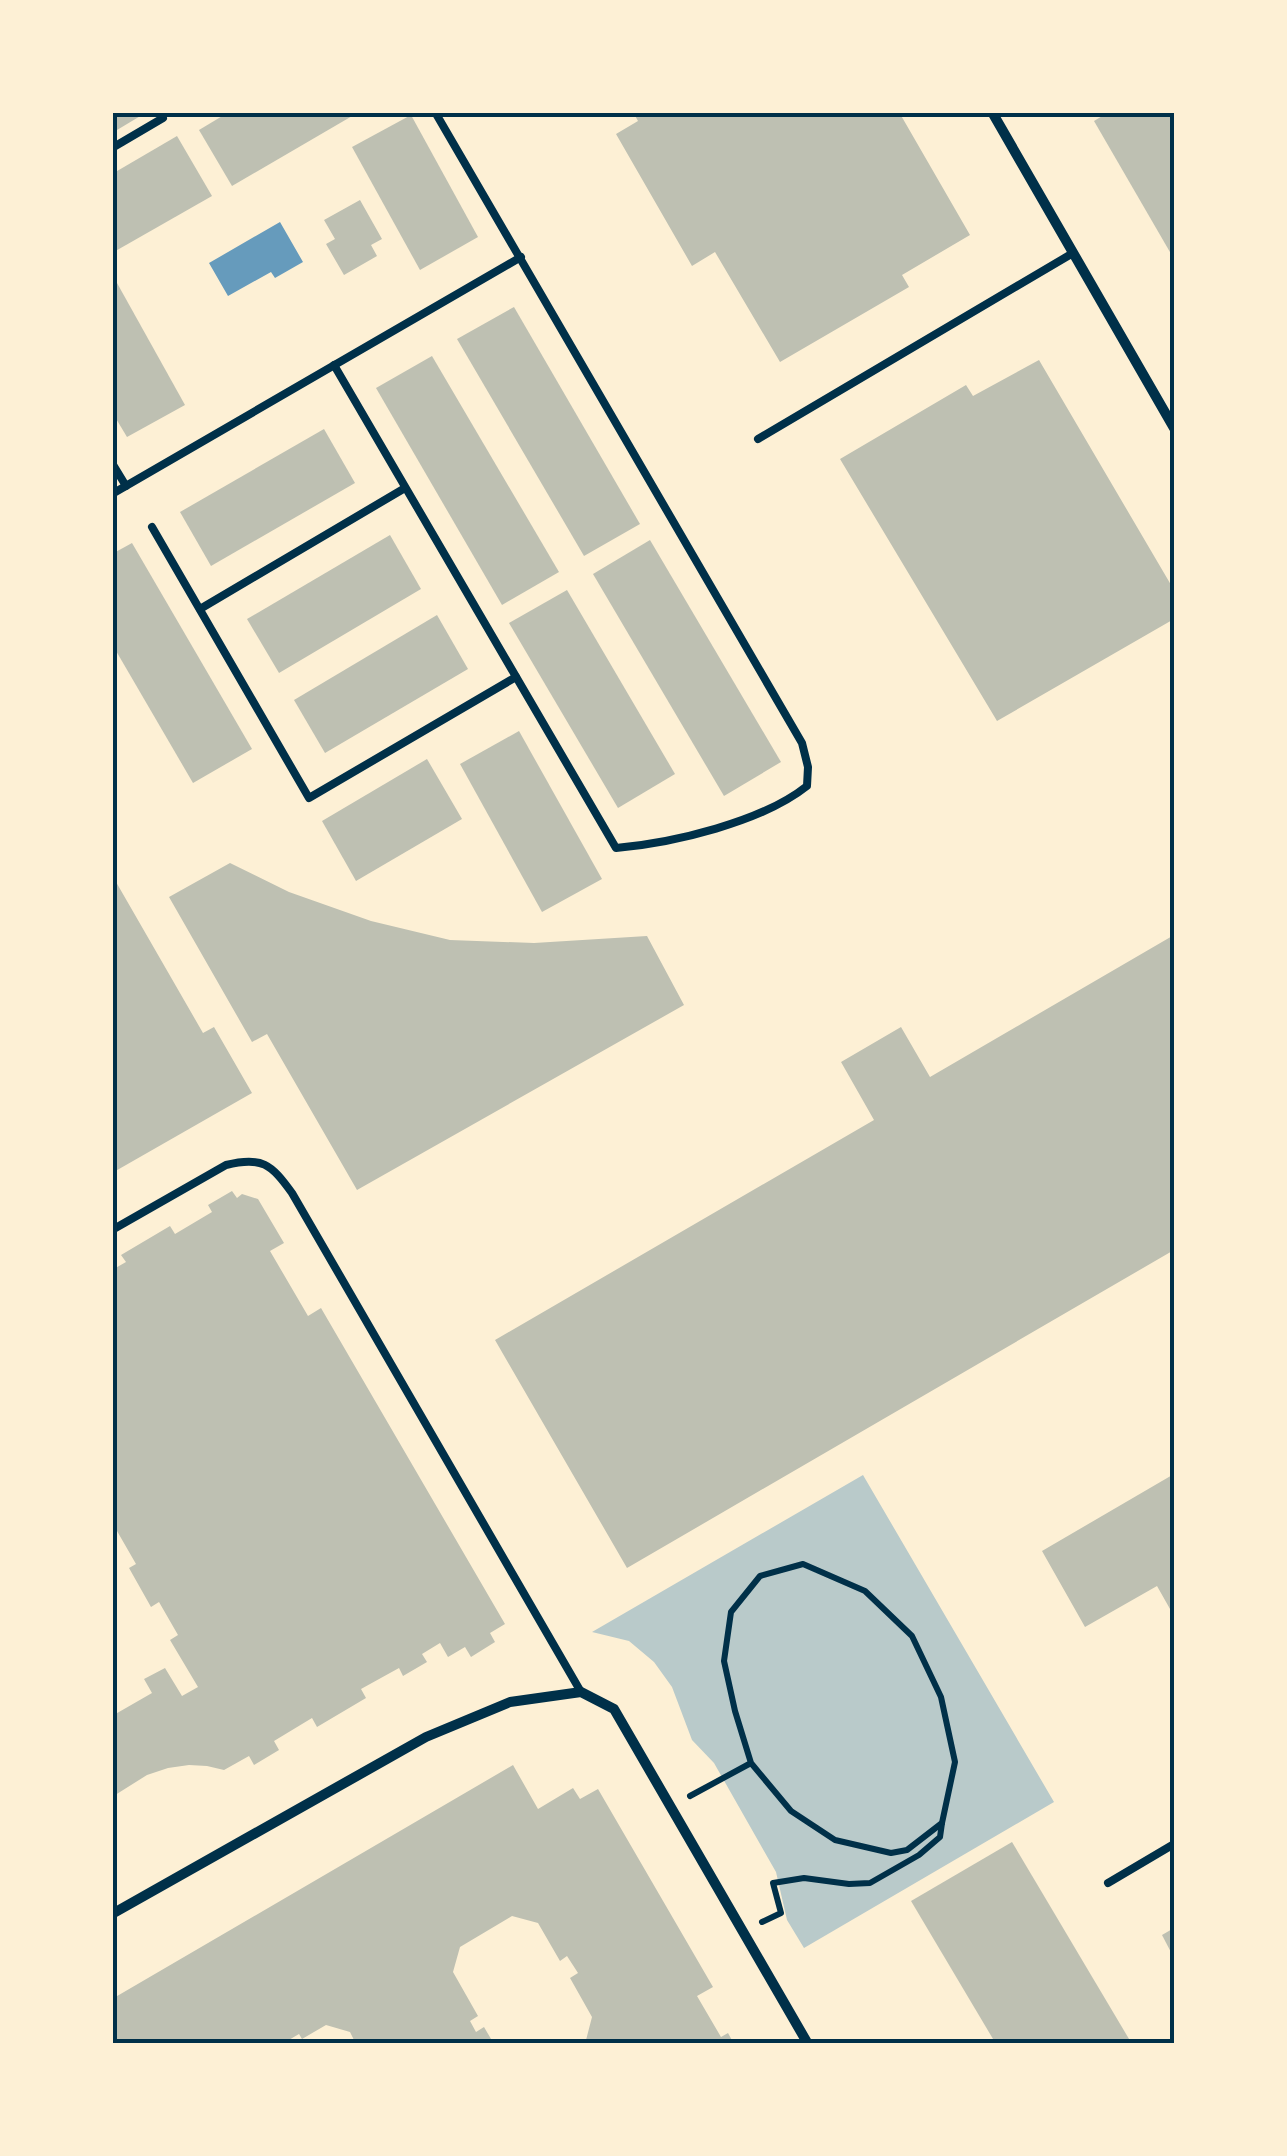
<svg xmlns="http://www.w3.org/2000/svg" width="1287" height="2156" font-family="'PT Sans Narrow',sans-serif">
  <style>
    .green { fill: #b9caca }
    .water { fill: #669bbc }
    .building { fill: #bec0b2 }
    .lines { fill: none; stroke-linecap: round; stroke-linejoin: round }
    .path { stroke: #003049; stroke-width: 6 }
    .service { stroke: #003049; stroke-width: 8 }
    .minor { stroke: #003049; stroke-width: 10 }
    .neatline { fill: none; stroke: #003049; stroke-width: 4 }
  </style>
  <rect width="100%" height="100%" fill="#fdf0d5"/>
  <!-- green -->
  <path class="green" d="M 863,1475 L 1054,1802 L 804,1948 L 787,1920 L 776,1872 L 714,1763 L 692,1740 L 672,1687 L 654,1662 L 629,1641 L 592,1632 Z"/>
  <!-- water -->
  <path class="water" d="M 280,222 L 303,262 L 275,278 L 271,272 L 228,296 L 209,263 Z"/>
  <!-- building -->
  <g class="building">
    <path d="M 112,112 L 147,112 L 112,133 Z"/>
    <path d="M 229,112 L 359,112 L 232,186 L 199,130 Z"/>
    <path d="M 633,112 L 899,112 L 970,235 L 902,275 L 909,287 L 780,362 L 715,252 L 692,266 L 616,134 L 638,121 Z"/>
    <path d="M 1109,112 L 1174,112 L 1174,259 L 1094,121 Z"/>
    <path d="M 411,115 L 478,237 L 420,270 L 352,147 Z"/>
    <path d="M 177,136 L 212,196 L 112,253 L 112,174 Z"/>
    <path d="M 360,200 L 382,239 L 371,245 L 377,256 L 344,275 L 326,244 L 335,239 L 324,220 Z"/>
    <path d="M 117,283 L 185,405 L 127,437 L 112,412 L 112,285 Z"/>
    <path d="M 514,307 L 640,524 L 584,556 L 457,339 Z"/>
    <path d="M 432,356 L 559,572 L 502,605 L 376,388 Z"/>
    <path d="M 1039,360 L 1174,590 L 1174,619 L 997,721 L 840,459 L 966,385 L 973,396 Z"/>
    <path d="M 324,429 L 355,483 L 211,566 L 180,512 Z"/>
    <path d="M 390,535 L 421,589 L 279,673 L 247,619 Z"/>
    <path d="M 650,540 L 781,762 L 724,796 L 593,574 Z"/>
    <path d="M 132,543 L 252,749 L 193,783 L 112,644 L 112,554 Z"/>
    <path d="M 567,590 L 675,774 L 618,808 L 509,623 Z"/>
    <path d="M 437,615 L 468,669 L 325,753 L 294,700 Z"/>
    <path d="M 519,731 L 602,879 L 542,912 L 460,764 Z"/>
    <path d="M 427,759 L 462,819 L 356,881 L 322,821 Z"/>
    <path d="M 230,863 L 289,892 L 371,921 L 450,940 L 534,943 L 647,936 L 684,1005 L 357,1190 L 267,1034 L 252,1042 L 169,897 Z"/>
    <path d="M 112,875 L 203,1033 L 214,1027 L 252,1093 L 112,1173 Z"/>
    <path d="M 1174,935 L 1174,1250 L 627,1568 L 495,1340 L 874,1120 L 841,1062 L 901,1027 L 930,1077 Z"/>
    <path d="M 232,1191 L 237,1198 L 242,1194 L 258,1199 L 284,1243 L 270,1251 L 308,1316 L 321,1308 L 505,1624 L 490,1633 L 495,1642 L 471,1657 L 465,1647 L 448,1657 L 440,1643 L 422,1654 L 427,1662 L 403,1676 L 399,1668 L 361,1689 L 366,1698 L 317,1727 L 312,1718 L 274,1741 L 279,1750 L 254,1765 L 249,1756 L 224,1770 L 207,1766 L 189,1765 L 168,1768 L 147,1775 L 112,1797 L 112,1716 L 152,1693 L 144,1679 L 165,1668 L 182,1696 L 198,1687 L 170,1640 L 178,1635 L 159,1602 L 151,1607 L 129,1568 L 136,1564 L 117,1531 L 112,1534 L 112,1270 L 126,1262 L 121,1255 L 170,1226 L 175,1234 L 212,1212 L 208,1205 Z"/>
    <path d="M 1174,1474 L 1174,1616 L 1157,1586 L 1085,1627 L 1042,1551 Z"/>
    <path d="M 513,1765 L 538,1809 L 573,1788 L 580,1799 L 598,1789 L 713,1987 L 697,1996 L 721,2037 L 728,2033 L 734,2044 L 585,2044 L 592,2017 L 570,1978 L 578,1973 L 567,1956 L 560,1961 L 538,1923 L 512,1916 L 460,1947 L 453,1972 L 478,2016 L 470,2021 L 476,2032 L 484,2027 L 494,2044 L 356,2044 L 350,2032 L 326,2025 L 302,2039 L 299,2034 L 282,2044 L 112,2044 L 112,1999 Z"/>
    <path d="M 1012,1842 L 1132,2044 L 996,2044 L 911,1901 Z"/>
    <path d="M 1174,1928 L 1174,1958 L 1162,1935 Z"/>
  </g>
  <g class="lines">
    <!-- path -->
    <g class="path">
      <path d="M 690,1796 L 751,1763 L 791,1811 L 835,1840 L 891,1853 L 907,1850 L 942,1823 L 955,1762 L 941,1697 L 912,1636 L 865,1591 L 803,1564 L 760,1576 L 731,1612 L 724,1661 L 735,1711 L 751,1763"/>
      <path d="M 762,1922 L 781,1913 L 773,1883 L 804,1878 L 849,1884 L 870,1883 L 919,1855 L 940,1837 L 942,1823"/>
    </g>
    <!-- service -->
    <g class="service">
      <path d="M 112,148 L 163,118"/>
      <path d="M 334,365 L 616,848 C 673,843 762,822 807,786 L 808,767 L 802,743 L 435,112"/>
      <path d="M 758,439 L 1073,253"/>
      <path d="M 112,463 L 126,486"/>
      <path d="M 112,494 L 521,257"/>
      <path d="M 152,527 L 309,798 L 516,677"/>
      <path d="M 200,609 L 405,488"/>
      <path d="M 112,1230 L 226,1165 C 262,1156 271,1164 292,1193 L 581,1692"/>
      <path d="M 1108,1883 L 1174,1844"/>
    </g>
    <!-- minor -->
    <g class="minor">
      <path d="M 992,112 L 1174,428"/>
      <path d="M 112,1914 L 426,1737 L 510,1702 L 581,1692 L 614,1709 L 808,2044"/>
    </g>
  </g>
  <!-- border -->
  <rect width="1287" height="2156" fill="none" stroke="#fdf0d5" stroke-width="230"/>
  <rect x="115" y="115" width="1057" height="1926" class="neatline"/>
</svg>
